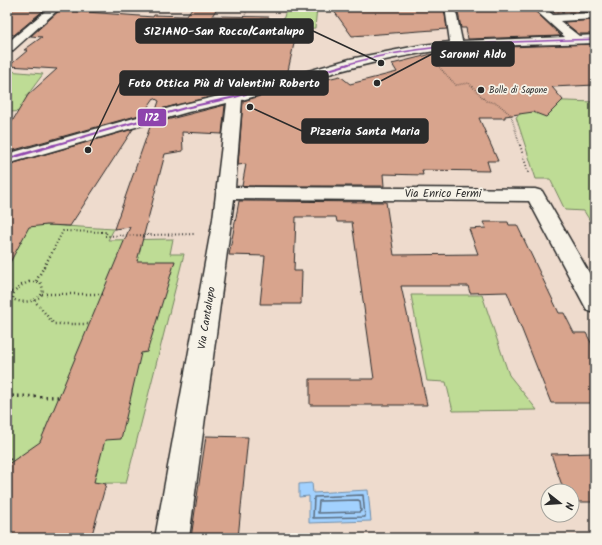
<svg xmlns="http://www.w3.org/2000/svg" width="602" height="545" font-family="Kalam,sans-serif">
  <style>
    .green { fill: #bedc95; stroke: #748460 }
    .water { fill: #a2d1fe; stroke: #728faa }
    .lines { fill: none; stroke-linecap: round; stroke-linejoin: round }
    .shore { stroke: #5b6d7f; stroke-width: 1.5 }
    .building { fill: #d8a48d; stroke: #2b2b2b }
    .minor-casing { stroke: #2b2b2b; stroke-width: 3 }
    .path-far3 { stroke: #2b2b2b; stroke-width: 1.5; stroke-dasharray: 0.5 1.5; stroke-linecap: butt }
    .path-far2 { stroke: #2b2b2b; stroke-width: 2; stroke-dasharray: 1 2.5; stroke-linecap: butt }
    .path-far1 { stroke: #2b2b2b; stroke-width: 2.5; stroke-dasharray: 1 3; stroke-linecap: butt }
    .path { stroke: #2b2b2b; stroke-width: 3.5; stroke-dasharray: 1.5 4; stroke-linecap: butt }
    .minor { fill: #f7f3e8; fill-rule: evenodd }
    .bus-1-far2-casing { stroke: #f7f3e8; stroke-width: 3 }
    .bus-1-far1-casing { stroke: #f7f3e8; stroke-width: 4 }
    .bus-1-casing { stroke: #f7f3e8; stroke-width: 5 }
    .bus-1-far2 { stroke: #8e44ad; stroke-width: 1.5 }
    .bus-1-far1 { stroke: #8e44ad; stroke-width: 2 }
    .bus-1 { stroke: #8e44ad; stroke-width: 2.5 }
    .poi-dot { fill: #2b2b2b; stroke: #f7f3e8; stroke-width: 1.5 }
    .labels { text-anchor: middle; dominant-baseline: central; stroke-width: 3.5; stroke-linejoin: round; paint-order: stroke }
    .far-poi-label { font-size: 9px; fill: #2b2b2b; stroke: #f7f3e8; text-anchor: start }
    .street-label { font-size: 11px; fill: #2b2b2b; stroke: #f7f3e8 }
    .leader { fill: none; stroke: #2b2b2b; stroke-width: 1.5 }
    .callout-dot { fill: #2b2b2b; stroke: #f7f3e8; stroke-width: 1.5 }
    .callout { fill: #2b2b2b; stroke: #2b2b2b; stroke-width: 1.5 }
    .callout-label { font-size: 12px; text-anchor: middle; font-weight: bold; fill: #fff }
    .line-badge { stroke: #f7f3e8; stroke-width: 1.5 }
    .badge-label { font-size: 11px; text-anchor: middle; font-weight: bold; fill: #fff }
  </style>
  <rect width="100%" height="100%" fill="#eedbcd"/>
  <filter id="ink" filterUnits="userSpaceOnUse"><feTurbulence type="fractalNoise" baseFrequency=".025" numOctaves="2"/><feDisplacementMap in="SourceGraphic" scale="8" xChannelSelector="R" yChannelSelector="G"/><feConvolveMatrix kernelMatrix="1 2 1 2 8 2 1 2 1" color-interpolation-filters="sRGB"/></filter>
  <g filter="url(#ink)">
    <!-- green -->
    <g class="green">
      <path d="M 287,7 L 317,7 L 315,28 L 280,30 Z"/>
      <path d="M 7,71 L 43,74 L 26,97 L 44,98 L 35,111 L 7,112 Z"/>
      <path d="M 539,100 L 595,102 L 595,229 L 584,211 L 565,210 L 550,179 L 536,179 L 516,117 Z"/>
      <path d="M 47,225 L 114,229 L 108,240 L 173,239 L 170,254 L 184,254 L 126,483 L 7,484 L 7,227 Z"/>
      <path d="M 411,295 L 482,295 L 509,375 L 537,410 L 453,411 L 446,382 L 427,381 Z"/>
    </g>
    <!-- water -->
    <path class="water" d="M 312,483 L 313,493 L 368,490 L 371,521 L 309,523 L 309,496 L 299,497 L 299,484 Z"/>
    <g class="lines">
      <!-- shore -->
      <g class="shore">
        <path d="M 363,495 L 365,517 L 313,518 L 314,497 Z"/>
        <path d="M 358,500 L 360,501 L 361,511 L 359,512 L 318,513 L 319,501 Z"/>
      </g>
    </g>
    <!-- building -->
    <g class="building">
      <path d="M 7,7 L 30,8 L 45,9 L 14,35 L 7,34 Z"/>
      <path d="M 193,7 L 218,7 L 212,16 L 269,17 L 265,32 L 284,30 L 295,39 L 287,75 L 232,92 L 156,110 L 159,101 L 154,98 L 143,114 L 7,152 L 7,130 L 28,95 L 57,69 L 9,66 L 28,50 L 24,50 L 42,37 L 31,36 L 60,10 L 153,17 L 154,15 L 186,16 Z"/>
      <path d="M 331,7 L 444,7 L 447,29 L 352,36 Z"/>
      <path d="M 457,7 L 531,7 L 561,36 L 468,39 L 466,28 L 461,28 Z"/>
      <path d="M 546,7 L 595,7 L 595,12 L 554,13 Z"/>
      <path d="M 595,20 L 595,34 L 579,34 L 564,22 Z"/>
      <path d="M 595,44 L 595,85 L 552,87 L 563,100 L 546,117 L 533,112 L 505,116 L 505,118 L 479,118 L 498,161 L 487,161 L 490,171 L 422,170 L 423,175 L 383,174 L 384,186 L 242,186 L 246,164 L 238,165 L 243,101 L 285,89 L 340,76 L 350,84 L 397,72 L 392,64 L 444,51 L 508,47 Z"/>
      <path d="M 225,105 L 222,134 L 182,132 L 183,151 L 165,154 L 137,261 L 175,261 L 147,352 L 141,353 L 121,439 L 105,440 L 94,482 L 106,484 L 91,538 L 7,538 L 7,465 L 40,442 L 130,227 L 114,229 L 151,124 Z"/>
      <path d="M 133,129 L 70,226 L 47,225 L 29,227 L 7,268 L 7,165 Z"/>
      <path d="M 239,201 L 386,202 L 394,255 L 478,254 L 469,229 L 486,228 L 483,222 L 508,222 L 509,225 L 517,225 L 559,313 L 564,313 L 574,333 L 586,333 L 595,350 L 595,403 L 551,403 L 507,292 L 470,293 L 468,286 L 401,286 L 427,405 L 310,405 L 310,379 L 374,379 L 352,222 L 337,222 L 336,217 L 296,217 L 294,271 L 302,271 L 301,304 L 260,304 L 265,256 L 229,255 Z"/>
      <path d="M 206,436 L 248,437 L 238,538 L 191,538 Z"/>
      <path d="M 595,453 L 595,502 L 572,502 L 572,491 L 564,491 L 551,454 Z"/>
    </g>
    <g class="lines">
      <!-- minor casing -->
      <g class="minor-casing">
        <g id="minor">
          <path d="M 50,7 L 61,7 L 11,52 L 7,53 L 7,43 Z"/>
          <path d="M 445,7 L 455,7 L 462,41 L 565,37 L 532,7 L 544,7 L 553,15 L 595,13 L 595,19 L 560,21 L 579,36 L 595,35 L 595,43 C 538,45 478,44 422,53 C 360,63 301,82 242,100 L 235,187 L 535,189 L 542,191 L 595,283 L 595,313 L 587,310 L 529,201 L 234,199 L 189,538 L 155,538 L 213,219 L 227,103 L 188,112 L 7,164 L 7,154 L 180,105 L 232,93 L 350,59 L 422,45 L 450,42 Z"/>
        </g>
      </g>
      <!-- path-far3 -->
      <g class="path-far3">
        <path d="M 240,30 L 247,10 L 244,7"/>
        <path d="M 438,66 L 456,85 L 469,83 L 486,101 L 497,103 L 511,115 L 520,146"/>
      </g>
      <!-- path-far2 -->
      <g class="path-far2">
        <path d="M 520,145 L 529,175"/>
        <path d="M 53,250 L 63,231 L 107,232 L 105,236 L 196,234"/>
      </g>
      <!-- path-far1 -->
      <g class="path-far1">
        <path d="M 36,281 L 54,249"/>
        <path d="M 29,282 L 40,282 C 51,299 25,306 13,299 L 14,292 L 22,285 Z"/>
        <path d="M 7,292 L 14,292"/>
        <path d="M 42,294 L 103,294"/>
        <path d="M 34,300 L 54,324 L 89,324"/>
      </g>
      <!-- path -->
      <g class="path">
        <path d="M 7,396 L 59,397"/>
        <path d="M 7,454 L 11,462"/>
      </g>
      <!-- minor -->
      <use href="#minor" class="minor"/>
      <!-- bus-1-far2 casing -->
      <g class="bus-1-far2-casing">
        <path id="bus-1-far2" d="M 345,65 C 426,41 512,43 595,39"/>
      </g>
      <!-- bus-1-far1 casing -->
      <g class="bus-1-far1-casing">
        <path id="bus-1-far1" d="M 51,146 L 185,108 L 235,97 L 349,64"/>
      </g>
      <!-- bus-1 casing -->
      <g class="bus-1-casing">
        <path id="bus-1" d="M 7,159 L 55,145"/>
      </g>
      <!-- bus-1-far2 -->
      <use href="#bus-1-far2" class="bus-1-far2"/>
      <!-- bus-1-far1 -->
      <use href="#bus-1-far1" class="bus-1-far1"/>
      <!-- bus-1 -->
      <use href="#bus-1" class="bus-1"/>
    </g>
  </g>
  <!-- markers -->
  <circle class="poi-dot" cx="481" cy="90" r="4"/>
  <g class="labels">
    <!-- far-poi labels -->
    <g class="far-poi-label">
      <text x="489" y="90">Bolle di Sapone</text>
    </g>
    <!-- street labels -->
    <g class="street-label">
      <text x="443" y="194">Via Enrico Fermi</text>
      <text transform="translate(207 318) rotate(-81)">Via Cantalupo</text>
    </g>
  </g>
  <!-- callouts -->
  <path class="leader" d="M381 63L313 31M377 83L432 54M88 150L120 83M250 107L302 131"/>
  <g class="callout-dot">
    <circle cx="381" cy="63" r="4"/>
    <circle cx="377" cy="83" r="4"/>
    <circle cx="88" cy="150" r="4"/>
    <circle cx="250" cy="107" r="4"/>
  </g>
  <g class="callout">
    <rect x="136" y="19" width="177" height="24" rx="4"/>
    <rect x="432" y="42" width="82" height="24" rx="4"/>
    <rect x="120" y="71" width="208" height="24" rx="4"/>
    <rect x="302" y="119" width="126" height="24" rx="4"/>
  </g>
  <g class="callout-label">
    <text x="224" y="35">SIZIANO-San Rocco/Cantalupo</text>
    <text x="473" y="58">Saronni Aldo</text>
    <text x="224" y="87">Foto Ottica Più di Valentini Roberto</text>
    <text x="365" y="135">Pizzeria Santa Maria</text>
  </g>
  <rect class="line-badge" x="137" y="108" width="30" height="19" rx="4" fill="#8e44ad"/>
  <g class="badge-label">
    <text x="152" y="121">172</text>
  </g>
  <!-- margin -->
  <rect width="602" height="545" fill="none" stroke="#f7f3e8" stroke-width="24"/>
  <rect x="12" y="12" width="578" height="521" fill="none" stroke="#2b2b2b" stroke-width="1.5" filter="url(#ink)"/>
  <!-- north arrow -->
  <g transform="translate(560 503) rotate(107)"><circle r="19" fill="#f7f3e8" stroke="#a5a39c"/>
  <path d="M0-3L7 15L0 10L-7 15Z" fill="#2b2b2b"/>
  <text y="-6" font-size="11" font-weight="bold" text-anchor="middle" fill="#2b2b2b">N</text>
  </g>
</svg>
